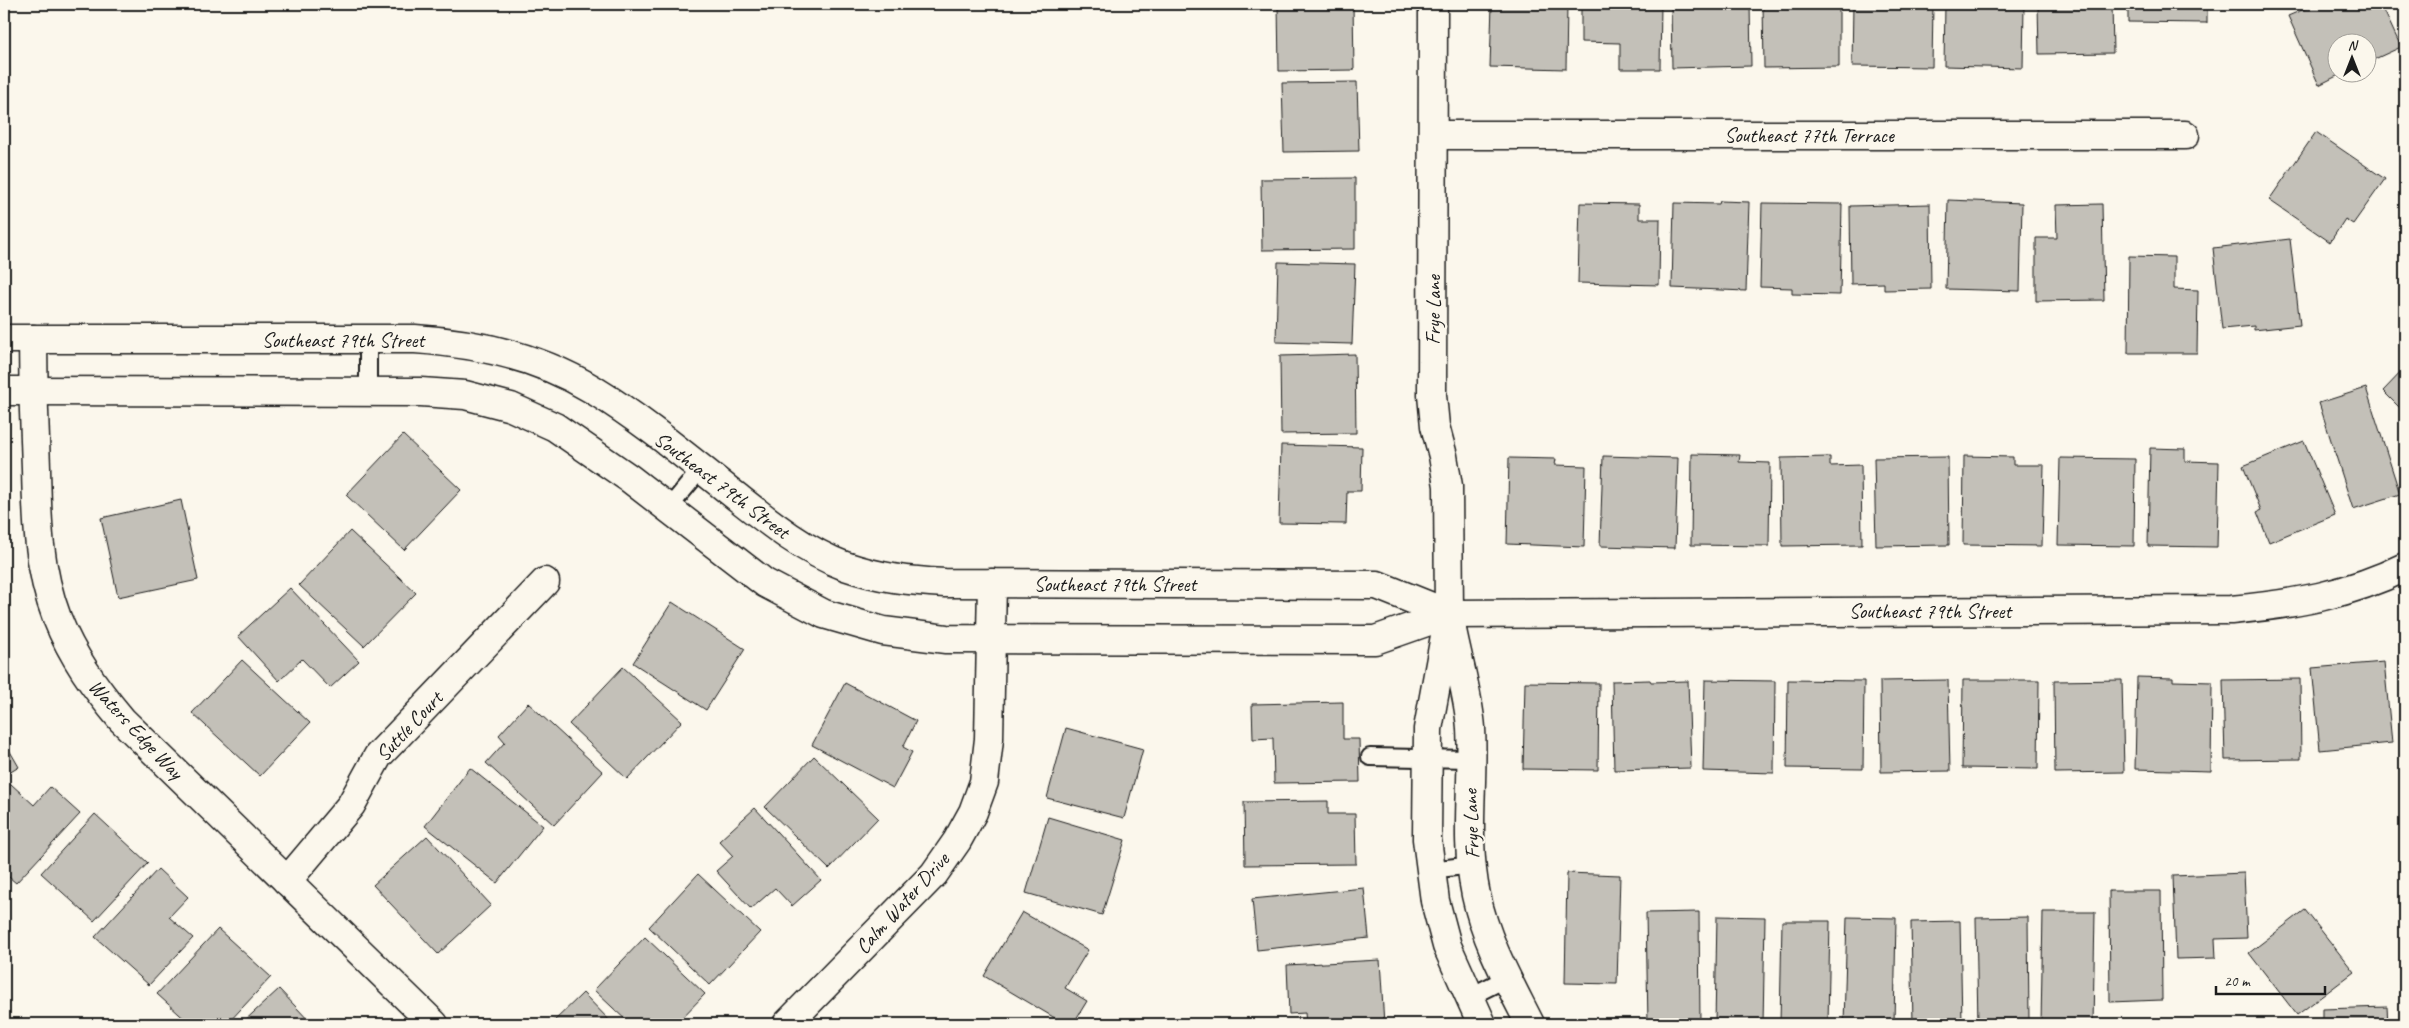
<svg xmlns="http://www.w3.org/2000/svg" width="2409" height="1028" font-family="Caveat,sans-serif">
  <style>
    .building { fill: #c3c0b8; stroke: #1c1c1c }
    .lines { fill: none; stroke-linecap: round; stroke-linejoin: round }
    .service-casing { stroke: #1c1c1c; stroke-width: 20 }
    .minor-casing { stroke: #1c1c1c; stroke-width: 31 }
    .service { stroke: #fbf7ec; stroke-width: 16 }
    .minor { stroke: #fbf7ec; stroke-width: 28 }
    .labels { text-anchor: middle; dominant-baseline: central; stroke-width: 4.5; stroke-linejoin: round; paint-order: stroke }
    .street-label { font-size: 21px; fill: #1c1c1c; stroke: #fbf7ec }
  </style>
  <rect width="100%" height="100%" fill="#fbf7ec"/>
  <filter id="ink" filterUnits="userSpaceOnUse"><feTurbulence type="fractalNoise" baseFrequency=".02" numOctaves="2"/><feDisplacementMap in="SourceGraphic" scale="10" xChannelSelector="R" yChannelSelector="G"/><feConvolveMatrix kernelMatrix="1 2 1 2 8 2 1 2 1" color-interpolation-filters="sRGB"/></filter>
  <g filter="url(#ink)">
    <!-- building -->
    <g class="building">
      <path d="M 1278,4 L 1353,4 L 1354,70 L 1279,71 Z"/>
      <path d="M 1492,4 L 1567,4 L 1566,69 L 1490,67 Z"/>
      <path d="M 1581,4 L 1661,4 L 1660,69 L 1620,69 L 1620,43 L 1581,42 Z"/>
      <path d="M 1671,4 L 1750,4 L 1751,66 L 1672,68 Z"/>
      <path d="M 1763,4 L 1839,4 L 1839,67 L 1764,68 Z"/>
      <path d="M 1853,4 L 1933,4 L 1932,67 L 1852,66 Z"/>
      <path d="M 1945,4 L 2024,4 L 2023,68 L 1944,66 Z"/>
      <path d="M 2038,4 L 2112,4 L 2113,53 L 2039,54 Z"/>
      <path d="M 2128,4 L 2207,4 L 2207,23 L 2128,22 Z"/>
      <path d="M 2316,4 L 2381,4 L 2401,47 L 2366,63 L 2366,42 L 2336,42 L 2336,72 L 2345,72 L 2319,85 L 2288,16 Z"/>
      <path d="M 1357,82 L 1359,151 L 1284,152 L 1282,83 Z"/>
      <path d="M 2316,132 L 2385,179 L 2353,224 L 2345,219 L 2330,242 L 2269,200 Z"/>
      <path d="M 1355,178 L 1355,249 L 1262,250 L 1261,179 Z"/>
      <path d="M 1948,200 L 2022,203 L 2020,291 L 1946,289 Z"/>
      <path d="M 1720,201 L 1749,202 L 1746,291 L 1672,288 L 1674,203 L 1719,204 Z"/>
      <path d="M 1580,203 L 1639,204 L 1639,219 L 1660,219 L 1659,285 L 1578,283 Z"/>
      <path d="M 1762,203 L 1842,204 L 1840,295 L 1792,294 L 1792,288 L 1760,287 Z"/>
      <path d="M 1930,204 L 1931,289 L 1884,290 L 1884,283 L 1851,284 L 1850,206 Z"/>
      <path d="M 2102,204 L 2104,300 L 2036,301 L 2036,238 L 2057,238 L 2056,205 Z"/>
      <path d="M 2290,239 L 2300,325 L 2254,330 L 2254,326 L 2222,329 L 2213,248 Z"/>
      <path d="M 2129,256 L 2174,257 L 2174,289 L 2198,290 L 2197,353 L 2128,353 Z"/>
      <path d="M 1278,262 L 1355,264 L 1352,344 L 1276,342 Z"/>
      <path d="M 1355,354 L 1356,433 L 1281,434 L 1280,356 Z"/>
      <path d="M 2405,368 L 2405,413 L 2383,391 Z"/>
      <path d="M 2366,388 L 2400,494 L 2353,509 L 2319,403 Z"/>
      <path d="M 403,435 L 461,490 L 404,550 L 346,495 Z"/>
      <path d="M 2304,441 L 2335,515 L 2269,542 L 2257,512 L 2261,510 L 2243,466 Z"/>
      <path d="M 1281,445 L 1362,447 L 1361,491 L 1347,491 L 1346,524 L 1279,523 Z"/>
      <path d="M 2150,448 L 2185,449 L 2185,461 L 2219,462 L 2217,547 L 2148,546 Z"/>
      <path d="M 1692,454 L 1740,455 L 1739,462 L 1770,463 L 1769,546 L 1691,545 Z"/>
      <path d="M 1603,456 L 1678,458 L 1675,548 L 1600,546 Z"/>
      <path d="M 1964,456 L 2013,457 L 2013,465 L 2044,465 L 2042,546 L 1963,545 Z"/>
      <path d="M 1830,457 L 1830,466 L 1861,465 L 1862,545 L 1782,546 L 1781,458 Z"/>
      <path d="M 1948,457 L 1949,545 L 1876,546 L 1874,458 Z"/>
      <path d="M 1509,458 L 1556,459 L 1555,465 L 1586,466 L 1584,547 L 1507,544 Z"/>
      <path d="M 2060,458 L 2135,459 L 2134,546 L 2058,545 Z"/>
      <path d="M 181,500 L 198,580 L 118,597 L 101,518 Z"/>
      <path d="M 350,531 L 416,593 L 364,646 L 299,585 Z"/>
      <path d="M 290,588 L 359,661 L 330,688 L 302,659 L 279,681 L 238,636 Z"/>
      <path d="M 672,602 L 745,649 L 706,710 L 633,663 Z"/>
      <path d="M 242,660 L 310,723 L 260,776 L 192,713 Z"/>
      <path d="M 2384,662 L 2392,743 L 2320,750 L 2312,668 Z"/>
      <path d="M 623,667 L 682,721 L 627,779 L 569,724 Z"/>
      <path d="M 2137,677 L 2173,678 L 2173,681 L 2212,682 L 2211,771 L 2135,769 Z"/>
      <path d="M 2300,679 L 2301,759 L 2225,760 L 2223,680 Z"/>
      <path d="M 1650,680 L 1651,682 L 1688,681 L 1691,768 L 1614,770 L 1612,681 Z"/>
      <path d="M 1705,680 L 1775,681 L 1774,773 L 1703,771 Z"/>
      <path d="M 1788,680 L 1864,681 L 1863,769 L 1787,768 Z"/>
      <path d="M 1948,680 L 1950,771 L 1881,772 L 1880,681 Z"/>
      <path d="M 1963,680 L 2039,680 L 2038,769 L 1962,768 Z"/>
      <path d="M 2122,680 L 2124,772 L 2055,773 L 2054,681 Z"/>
      <path d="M 1525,682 L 1599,683 L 1598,770 L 1523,769 Z"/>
      <path d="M 845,683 L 916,721 L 903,747 L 912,752 L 893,788 L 812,745 Z"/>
      <path d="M 1343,702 L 1343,739 L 1359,739 L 1360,782 L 1274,783 L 1273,738 L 1253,739 L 1252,704 Z"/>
      <path d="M 528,703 L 603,772 L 554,825 L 486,763 L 505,742 L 499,735 Z"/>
      <path d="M 1066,728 L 1143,749 L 1124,818 L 1047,798 Z"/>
      <path d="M 4,741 L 19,767 L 4,776 Z"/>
      <path d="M 814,756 L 878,818 L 829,869 L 765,807 Z"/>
      <path d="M 470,768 L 543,826 L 497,883 L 425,826 Z"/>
      <path d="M 11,784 L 34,805 L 50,787 L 80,814 L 16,883 L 4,873 L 4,792 Z"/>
      <path d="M 1328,801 L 1328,814 L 1355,814 L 1356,864 L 1245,865 L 1244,802 Z"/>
      <path d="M 755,808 L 821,880 L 792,906 L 775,888 L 751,909 L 716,871 L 733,856 L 719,841 Z"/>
      <path d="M 95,814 L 148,863 L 94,921 L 41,873 Z"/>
      <path d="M 1048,817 L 1125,840 L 1102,915 L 1026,893 Z"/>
      <path d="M 427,836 L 491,905 L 438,954 L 373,885 Z"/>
      <path d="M 158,869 L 188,897 L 169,917 L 193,938 L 149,985 L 95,937 Z"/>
      <path d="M 1567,873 L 1620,875 L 1617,984 L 1565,983 Z"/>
      <path d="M 2244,873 L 2247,938 L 2215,939 L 2216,958 L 2176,959 L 2173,876 Z"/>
      <path d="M 698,874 L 760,932 L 710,985 L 649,927 Z"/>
      <path d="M 1364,888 L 1369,938 L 1257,950 L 1252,899 Z"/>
      <path d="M 2109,891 L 2161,891 L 2162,1000 L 2110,1002 Z"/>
      <path d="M 2305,910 L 2354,972 L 2297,1015 L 2249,953 Z"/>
      <path d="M 1022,912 L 1088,950 L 1065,988 L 1087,1001 L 1073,1024 L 1065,1024 L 984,976 Z"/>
      <path d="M 1699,912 L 1700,1024 L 1648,1024 L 1646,913 Z"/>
      <path d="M 2043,912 L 2095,912 L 2093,1024 L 2041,1024 Z"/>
      <path d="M 1717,916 L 1765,917 L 1763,1024 L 1715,1024 Z"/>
      <path d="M 1847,917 L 1896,918 L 1894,1024 L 1844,1024 Z"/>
      <path d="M 2028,917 L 2029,1024 L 1978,1024 L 1976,918 Z"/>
      <path d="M 1782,921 L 1830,921 L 1828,1024 L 1780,1024 Z"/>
      <path d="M 1960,921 L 1962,1024 L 1913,1024 L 1911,922 Z"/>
      <path d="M 218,929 L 271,977 L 227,1024 L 190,1024 L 157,994 Z"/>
      <path d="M 645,937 L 705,994 L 676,1024 L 630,1024 L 594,990 Z"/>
      <path d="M 1380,960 L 1384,1024 L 1306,1024 L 1305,1013 L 1289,1014 L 1287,965 Z"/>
      <path d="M 279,989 L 312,1024 L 241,1024 Z"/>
      <path d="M 583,993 L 613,1024 L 551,1024 Z"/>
      <path d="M 2387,1007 L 2388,1024 L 2322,1024 L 2322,1009 Z"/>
    </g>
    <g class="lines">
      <!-- service casing -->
      <g class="service-casing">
        <g id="service">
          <path d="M 368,339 L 368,392"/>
          <path d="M 668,509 L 701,469"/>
          <path d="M 1370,757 L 1470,759"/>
          <path d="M 1431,870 L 1472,865"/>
          <path d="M 1469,997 L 1507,978"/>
        </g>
      </g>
      <!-- minor casing -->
      <g class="minor-casing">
        <g id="minor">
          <path d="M 1433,4 L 1432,395 L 1435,426 L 1443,456 L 1448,486 L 1449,614 L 1428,729 L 1427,839 L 1435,901 L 1447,946 L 1482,1024"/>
          <path d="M 1434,135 L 2185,135"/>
          <path d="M 4,339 L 415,339 C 477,343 538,356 592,389 C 643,420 690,460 737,497 C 770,523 805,551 845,566 C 880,578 909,581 945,583 L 1377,585 L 1449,614"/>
          <path d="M 33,339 C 33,382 34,425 36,468 C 37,519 38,569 57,618 C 72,656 95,688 122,720 L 434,1024"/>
          <path d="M 4,391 L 421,392 L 465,395 L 511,407 L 555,427 L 629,478 L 765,583 L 824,614 L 883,631 L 946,639 L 1375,640 L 1449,614 L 2231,610 C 2294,604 2348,595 2405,567"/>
          <path d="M 1452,630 C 1458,660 1469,699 1471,728 C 1474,784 1464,839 1476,895 C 1486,942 1509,982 1530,1024"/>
          <path d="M 287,881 L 351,805 L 378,756 L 545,582"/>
          <path d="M 787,1024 L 934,874 L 957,841 L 973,812 L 984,782 L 989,739 L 992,583"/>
        </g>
      </g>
      <!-- service -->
      <use href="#service" class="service"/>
      <!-- minor -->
      <use href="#minor" class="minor"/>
    </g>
  </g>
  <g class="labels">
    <!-- street labels -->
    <g class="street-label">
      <text x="1809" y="135">Southeast 77th Terrace</text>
      <text transform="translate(1433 310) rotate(-90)">Frye Lane</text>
      <text x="343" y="340">Southeast 79th Street</text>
      <text transform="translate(722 485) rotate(37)">Southeast 79th Street</text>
      <text x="1115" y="584">Southeast 79th Street</text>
      <text x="1930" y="611">Southeast 79th Street</text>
      <text transform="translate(409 726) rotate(-47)">Suttle Court</text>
      <text transform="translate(136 729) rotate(47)">Waters Edge Way</text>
      <text transform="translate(1471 824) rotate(-92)">Frye Lane</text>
      <text transform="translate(902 903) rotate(-48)">Calm Water Drive</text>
    </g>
  </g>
  <!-- margin -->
  <rect width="2409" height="1028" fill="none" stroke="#fbf7ec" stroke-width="20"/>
  <rect x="10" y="10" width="2389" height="1008" fill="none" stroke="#1c1c1c" stroke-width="2" filter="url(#ink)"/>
  <!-- north arrow -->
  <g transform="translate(2352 58)"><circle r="24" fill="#fbf7ec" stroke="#a29f99"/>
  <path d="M0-4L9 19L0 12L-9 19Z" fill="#1c1c1c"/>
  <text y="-8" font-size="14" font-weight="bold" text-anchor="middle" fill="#1c1c1c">N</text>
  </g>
  <!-- scale -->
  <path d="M2216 986v8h109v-8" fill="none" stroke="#1c1c1c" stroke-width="2.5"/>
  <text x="2224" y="986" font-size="15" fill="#1c1c1c" stroke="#fbf7ec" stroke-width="4" paint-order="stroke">20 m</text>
</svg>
